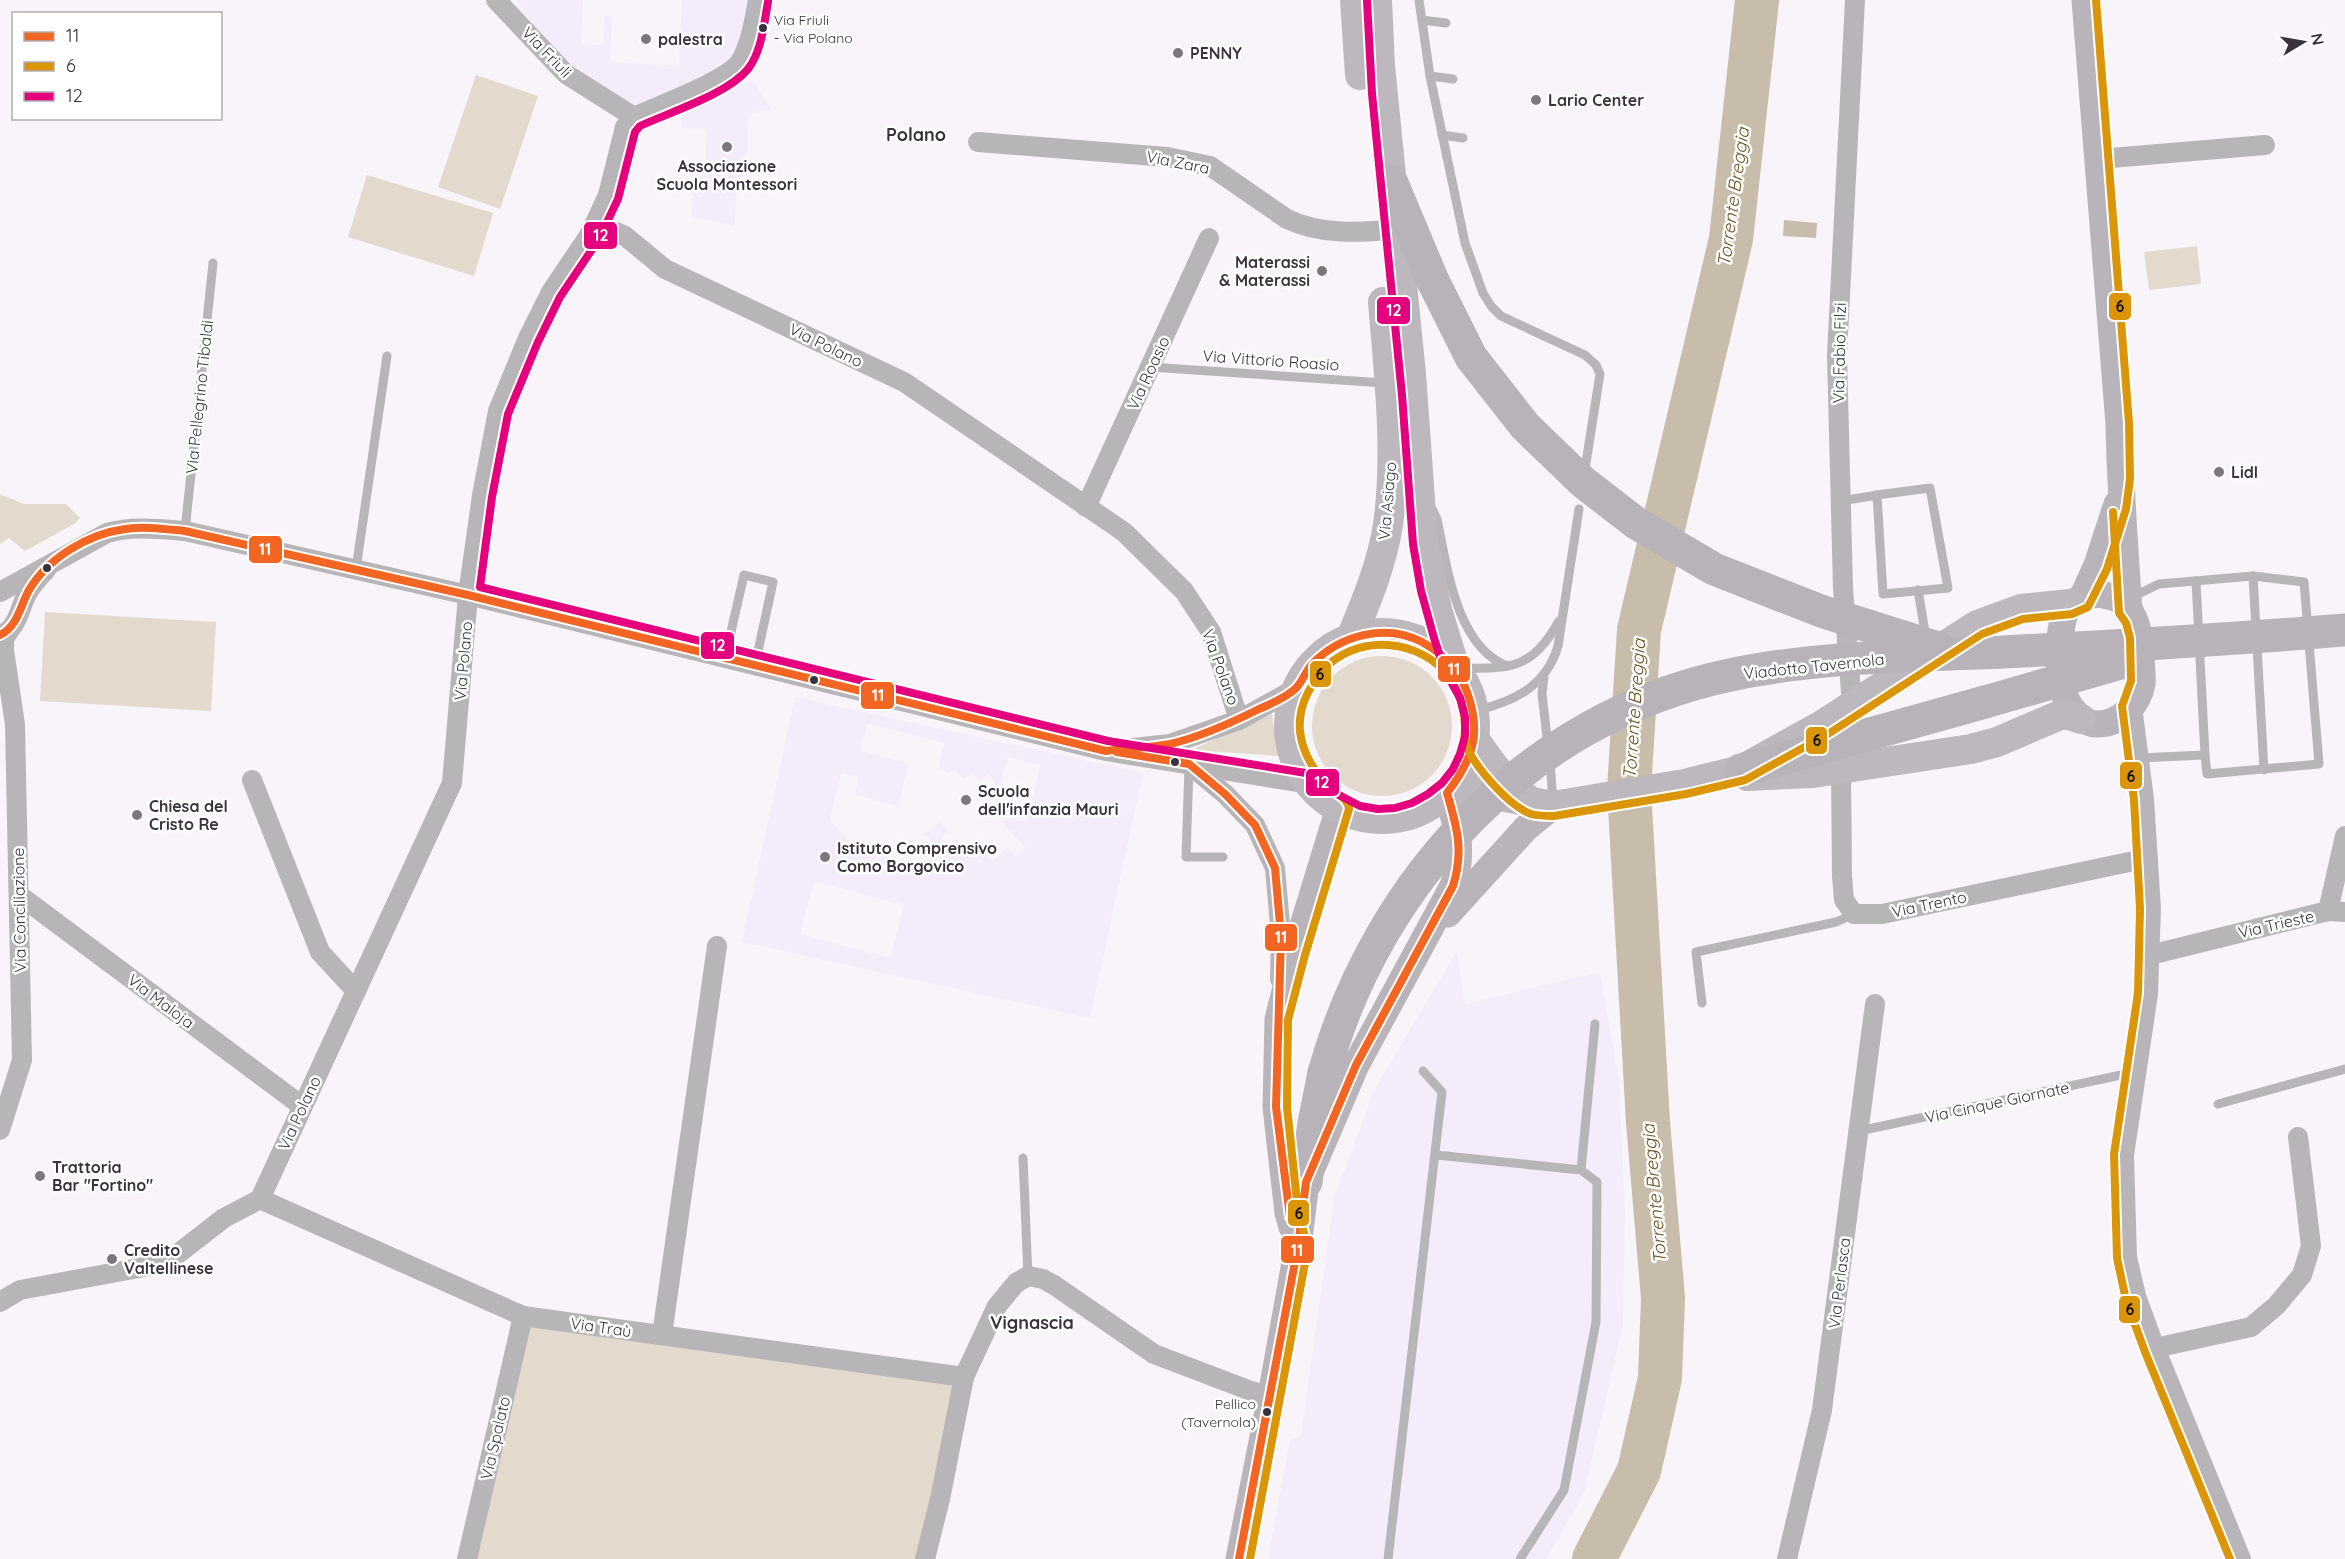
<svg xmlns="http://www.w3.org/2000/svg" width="2345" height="1559" font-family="Quicksand,sans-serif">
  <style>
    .built { fill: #f5ecfb; fill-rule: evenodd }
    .green { fill: #e3d9cd }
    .water { fill: #c8bcaa }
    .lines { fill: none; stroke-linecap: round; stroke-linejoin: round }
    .river { stroke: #c8bcaa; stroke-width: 44 }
    .lane { stroke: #b8b5b9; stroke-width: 9 }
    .street { stroke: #b8b5b9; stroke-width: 20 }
    .secondary { stroke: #b8b4b9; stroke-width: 27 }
    .primary { stroke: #bcb8be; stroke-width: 30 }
    .highway { stroke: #b7b3b9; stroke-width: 33 }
    .highway-bridge { stroke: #b7b3b9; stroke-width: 33 }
    .bus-1-casing { stroke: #fff; stroke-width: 12 }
    .bus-2-casing { stroke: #fff; stroke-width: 12 }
    .bus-3-casing { stroke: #fff; stroke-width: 12 }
    .bus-1 { stroke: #f26522; stroke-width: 8 }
    .bus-2 { stroke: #da9509; stroke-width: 8 }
    .bus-3 { stroke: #e5007d; stroke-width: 8 }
    .bus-dot { fill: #39323d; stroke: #fff; stroke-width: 2 }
    .poi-dot { fill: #7c767f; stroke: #fff; stroke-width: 2 }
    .labels { text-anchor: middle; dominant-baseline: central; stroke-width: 5; stroke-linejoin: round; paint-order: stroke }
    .bus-label { font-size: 14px; fill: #39323d; stroke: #fff; text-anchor: start }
    .poi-label { font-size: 16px; font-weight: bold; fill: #39323d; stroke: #fff; text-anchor: start }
    .street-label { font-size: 16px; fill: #39323d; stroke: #fff }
    .neighbourhood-label { font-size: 18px; font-weight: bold; fill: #39323d; stroke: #fff }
    .water-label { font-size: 18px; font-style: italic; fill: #6a5120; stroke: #fff }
    .line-badge { stroke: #fff; stroke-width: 2 }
    .badge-label { font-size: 16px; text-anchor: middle; font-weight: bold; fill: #fff }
    .pale-badge-label { font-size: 16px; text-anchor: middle; font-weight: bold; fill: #111 }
  </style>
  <rect width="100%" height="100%" fill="#f8f4fa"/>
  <!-- built -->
  <g class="built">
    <path d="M 516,0 L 583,0 L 581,44 L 603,45 L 605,16 L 612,16 L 610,62 L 679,66 L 682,0 L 758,0 L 739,63 L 634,117 L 566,74 Z"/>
    <path d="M 754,81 L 771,109 L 748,114 L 747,176 L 737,176 L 735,226 L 691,216 L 695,169 L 705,170 L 707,129 L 682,128 L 683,107 Z"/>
    <path d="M 795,697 L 1143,773 L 1090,1018 L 742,942 ZM 868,723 L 944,743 L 939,766 L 947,774 L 954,769 L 964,779 L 971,773 L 980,781 L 988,774 L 998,785 L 1002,778 L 1008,757 L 1040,765 L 1027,823 L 1007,818 L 1002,822 L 1025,847 L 1015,856 L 1007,848 L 993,861 L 978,845 L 971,852 L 956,839 L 949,845 L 942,838 L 948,831 L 939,821 L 925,834 L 948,859 L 939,868 L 931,859 L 917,873 L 902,858 L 896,863 L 880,848 L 874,854 L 858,838 L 852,843 L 830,820 L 841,773 L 859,777 L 855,795 L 898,806 L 909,763 L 860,751 ZM 814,881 L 904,905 L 890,958 L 800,934 Z"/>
    <path d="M 1457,951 L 1465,1004 L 1600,972 L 1619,1082 L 1625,1212 L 1623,1325 L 1584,1493 L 1546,1559 L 1268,1559 L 1290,1440 L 1301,1435 L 1334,1199 L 1374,1090 Z"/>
  </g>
  <!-- green -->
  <g class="green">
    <path d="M 476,75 L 538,96 L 500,209 L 438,187 Z"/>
    <path d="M 367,175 L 493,213 L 474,276 L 348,237 Z"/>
    <path d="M 2197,246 L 2201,284 L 2149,290 L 2144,252 Z"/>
    <path d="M 0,494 L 24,504 L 66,504 L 80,518 L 74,524 L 25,551 L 9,538 L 0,544 Z"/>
    <path d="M 45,612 L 216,622 L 211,711 L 40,701 Z"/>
    <circle cx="1382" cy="726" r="70"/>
    <path d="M 1272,714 L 1278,756 L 1191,750 Z"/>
    <path d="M 523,1316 L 964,1377 L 925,1559 L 467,1559 Z"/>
  </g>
  <!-- water -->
  <path class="water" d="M 1784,220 L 1817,223 L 1816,238 L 1783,236 Z"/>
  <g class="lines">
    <!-- river -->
    <path class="river" d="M 1594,1559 L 1639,1471 L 1660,1378 L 1663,1298 L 1648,1122 L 1629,789 L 1639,630 L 1731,239 L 1757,0"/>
    <!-- lane -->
    <g class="lane">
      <path d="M 1419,0 L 1430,76 L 1465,243 L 1483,293 L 1491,306 L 1501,316 L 1585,355 L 1596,365 L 1600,374 L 1585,469"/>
      <path d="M 1422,20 L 1446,23"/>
      <path d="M 1430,76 L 1453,79"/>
      <path d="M 1442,135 L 1463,138"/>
      <path d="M 1150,367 L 1384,383"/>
      <path d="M 1930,488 L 1948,588 L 1883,594 L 1877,495 Z"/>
      <path d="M 1841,501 L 1877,495"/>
      <path d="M 1432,509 L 1437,519 C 1447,566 1456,646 1507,666"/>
      <path d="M 185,531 L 213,263"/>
      <path d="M 356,569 L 387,356"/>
      <path d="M 2253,576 L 2264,770"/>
      <path d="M 2196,581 L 2205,755"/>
      <path d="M 1918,590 L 1926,638"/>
      <path d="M 2130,598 L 2159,584 L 2253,576 L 2304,582 L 2319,764 L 2207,774 L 2205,755 L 2138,758"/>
      <path d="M 725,658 L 744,575 L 773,582 L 755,665"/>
      <path d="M 1459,668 C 1512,669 1532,669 1559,621"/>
      <path d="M 1544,677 L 1542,694 L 1548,746"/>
      <path d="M 1474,711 C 1513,702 1546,687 1558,646 L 1579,509"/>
      <path d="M 1550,760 L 1553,803"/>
      <path d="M 1189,766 L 1186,857 L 1223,857"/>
      <path d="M 1702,1003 L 1696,952 L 1836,922 L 1854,914"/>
      <path d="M 2218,1104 L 2345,1069"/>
      <path d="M 1859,1131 L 2135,1072"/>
      <path d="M 1436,1155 L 1581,1170"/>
      <path d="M 1023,1158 L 1028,1276"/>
      <path d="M 1388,1559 L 1442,1092 L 1423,1071"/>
      <path d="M 1520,1559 L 1564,1490 L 1596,1322 L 1597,1182 L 1581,1170 L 1595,1024"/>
    </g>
    <!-- street -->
    <g class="street">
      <path d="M 496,0 L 566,74 L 634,117"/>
      <path d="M 978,142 L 1167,157 L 1210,166 L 1287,219 C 1320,235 1360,233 1396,229"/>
      <path d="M 2099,159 L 2265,145"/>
      <path d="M 590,234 L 600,230 L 616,232 L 625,236 L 665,269 L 904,382 L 1124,532 L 1184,591 L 1211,632 L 1239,720"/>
      <path d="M 1086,507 L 1209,238"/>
      <path d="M 0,592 L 107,533 C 133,526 158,529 185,531 L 468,595 L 1106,751 L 1309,784"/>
      <path d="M 0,635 C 19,629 19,607 28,592 C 33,584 39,577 46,570"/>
      <path d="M 1852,705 L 1843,588 L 1837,355 L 1855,0"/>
      <path d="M 2132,706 L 2144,799 L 2151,909 L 2148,994 L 2124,1155 L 2127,1257 L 2136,1296 L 2155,1348 L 2241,1559"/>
      <path d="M 1133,748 L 1170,744 L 1239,720 L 1297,688"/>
      <path d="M 1189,764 L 1225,794 L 1255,825 L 1275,868 L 1281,936 L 1280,979"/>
      <path d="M 1841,769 L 1842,876 L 1844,900 L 1854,914 L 1882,914 L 2148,858"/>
      <path d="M 252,780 L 320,952 L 356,991"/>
      <path d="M 19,895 L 302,1106"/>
      <path d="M 2328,911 L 2345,836"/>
      <path d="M 2150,955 L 2328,911 L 2345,912"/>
      <path d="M 0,1130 L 22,1060 L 15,725 L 4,650 L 4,639 L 9,631"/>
      <path d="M 260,1199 L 523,1316 L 964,1377"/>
      <path d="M 0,1302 L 20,1290 L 166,1263 L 224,1218 L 260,1199 L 452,783 L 468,595 L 482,495 L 498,411 L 528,338 L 551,292 L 590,234 L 608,195 L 625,127 L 634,117 C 657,106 727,81 740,62 C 751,43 754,21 758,0"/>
      <path d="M 662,1335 L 717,946"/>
      <path d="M 2155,1348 L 2251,1327 L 2276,1306 L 2302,1275 L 2311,1246 L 2298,1137"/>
      <path d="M 467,1559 L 523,1316"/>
      <path d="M 925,1559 L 940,1499 L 964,1377 L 997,1306 L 1016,1283 L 1028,1276 L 1043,1279 L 1054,1285 L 1154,1354 L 1251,1391 L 1271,1396"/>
      <path d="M 1787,1559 L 1822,1410 L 1875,1004"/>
    </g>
    <!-- secondary -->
    <g class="secondary">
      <path d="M 2085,0 L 2119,424 C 2120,486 2125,548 2129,611"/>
      <path d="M 2096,594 C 2105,595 2115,596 2122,602 C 2138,616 2140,637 2141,656 C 2141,665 2143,675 2142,684 C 2138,705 2121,723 2099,724 C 2082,725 2068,707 2064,693 C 2058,675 2056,618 2071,604 C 2078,598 2088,596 2096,594 Z"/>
      <path d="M 2082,598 L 2097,565 L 2117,504"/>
      <path d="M 1448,914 L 1526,828 L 1553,806"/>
      <path d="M 1292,1227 L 1288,1213 L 1276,1107 L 1278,1019 L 1295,952 L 1339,808"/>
      <path d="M 1239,1559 L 1271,1396 L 1298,1246 L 1306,1182 L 1356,1065 L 1453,886 C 1464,853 1457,825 1447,793"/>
    </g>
    <!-- primary -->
    <g class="primary">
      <path d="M 1355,0 L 1360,75"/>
      <path d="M 1377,0 L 1380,66 L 1411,374 L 1423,541 L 1437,610 L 1455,668"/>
      <circle cx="1382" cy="726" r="93"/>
      <path d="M 1351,638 C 1366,602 1382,564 1388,525 C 1398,452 1389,375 1383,302"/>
      <path d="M 1475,740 C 1490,762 1504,782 1526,798"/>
      <path d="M 1747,776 L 1813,773 L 1971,749 L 1997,742 L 2060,715 L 2069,715 L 2081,719"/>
      <path d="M 1447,793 L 1474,791 L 1553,806 L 1684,784 L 1741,770 L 1822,725 L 1977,625 L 2021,609 L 2070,604"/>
    </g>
    <!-- highway -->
    <g class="highway">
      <path d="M 1391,181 L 1433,281"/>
      <path d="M 1741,770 L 1985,702"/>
      <path d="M 1306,1182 L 1314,1123 L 1324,1073"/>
    </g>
    <!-- highway-bridge -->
    <g class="highway-bridge">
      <path d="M 1433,281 L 1471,357 L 1525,426 L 1583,482 L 1636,523 L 1714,569 L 1821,611 L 1938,648"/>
      <path d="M 1985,702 L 2138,658"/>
      <path d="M 1324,1073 C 1378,879 1529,717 1730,675 C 1819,656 1913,656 2004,652 C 2118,646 2231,639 2345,630"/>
    </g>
    <!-- bus-1 casing -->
    <g class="bus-1-casing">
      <g id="bus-1">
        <path d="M 0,635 C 18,626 20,606 29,590 C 48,558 88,534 125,529 C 145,526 165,529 185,531 L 468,595 L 1106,751 C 1127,748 1149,748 1170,744 C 1200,737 1231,723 1259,709 C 1271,704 1285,698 1295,689 C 1303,682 1305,671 1313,663 C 1341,635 1386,623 1422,642 C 1442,653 1459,670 1467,692 C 1482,733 1473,759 1447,793 C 1457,827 1464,851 1453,886 L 1356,1065 L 1306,1182 L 1298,1246 L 1239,1559"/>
        <path d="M 1117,752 L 1189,764 L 1225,794 L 1255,825 L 1275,868 L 1281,936 L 1276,1107 L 1290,1217"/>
      </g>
    </g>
    <!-- bus-2 casing -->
    <g class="bus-2-casing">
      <g id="bus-2">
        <path d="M 2113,512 L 2119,613 L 2126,623 L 2130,638 L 2131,681 L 2122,706 L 2134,800 L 2140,909 L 2138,993 L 2114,1154 L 2117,1258 L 2126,1300 L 2145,1352 L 2230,1559"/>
        <path d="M 1250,1559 L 1308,1247 L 1298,1211 L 1287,1107 L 1288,1020 L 1305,955 L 1349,809 C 1348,798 1336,794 1329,786 C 1314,772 1302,752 1300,731 C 1298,709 1307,690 1321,673 C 1353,632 1423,637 1451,680 C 1460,694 1465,711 1465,727 C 1465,732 1464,736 1465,741 C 1471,764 1509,806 1531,814 C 1538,816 1546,816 1554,816 L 1686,794 L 1745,780 L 1828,734 L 1982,634 L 2023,619 L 2072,614 L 2088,607 L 2107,569 L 2126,509 L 2130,479 L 2129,423 L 2096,0"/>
      </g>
    </g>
    <!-- bus-3 casing -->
    <g class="bus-3-casing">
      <path id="bus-3" d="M 768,2 C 764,23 762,51 748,69 C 728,94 670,112 640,126 L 635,132 L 618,199 L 599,239 L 560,297 L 538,342 L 508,414 L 492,497 L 480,587 L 1108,741 L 1312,774 L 1337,794 L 1360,806 L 1378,809 L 1395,808 L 1412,803 L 1428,794 L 1442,783 L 1453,769 L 1460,754 L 1465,736 L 1465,717 L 1460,698 L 1444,669 L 1434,638 L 1421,591 L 1413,544 L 1402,395 L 1372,94 L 1367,1"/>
    </g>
    <!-- bus-1 -->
    <use href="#bus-1" class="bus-1"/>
    <!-- bus-2 -->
    <use href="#bus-2" class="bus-2"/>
    <!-- bus-3 -->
    <use href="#bus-3" class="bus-3"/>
  </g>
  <!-- markers -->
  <g class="bus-dot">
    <circle cx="763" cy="28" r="5"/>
    <circle cx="47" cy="568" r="5"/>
    <circle cx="814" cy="680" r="5"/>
    <circle cx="1175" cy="762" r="5"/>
    <circle cx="1267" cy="1412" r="5"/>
  </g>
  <g class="poi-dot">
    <circle cx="646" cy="39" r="6"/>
    <circle cx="1178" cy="53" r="6"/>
    <circle cx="1536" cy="100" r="6"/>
    <circle cx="727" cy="147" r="6"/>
    <circle cx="1322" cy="271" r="6"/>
    <circle cx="2219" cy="472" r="6"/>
    <circle cx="966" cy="800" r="6"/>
    <circle cx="137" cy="815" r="6"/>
    <circle cx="825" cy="857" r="6"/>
    <circle cx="40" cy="1176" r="6"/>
    <circle cx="112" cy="1259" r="6"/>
  </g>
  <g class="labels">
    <!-- bus labels -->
    <g class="bus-label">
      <text x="774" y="20">Via Friuli<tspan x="774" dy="18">- Via Polano</tspan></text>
      <text x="1256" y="1404" text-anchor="end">Pellico<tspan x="1256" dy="18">(Tavernola)</tspan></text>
    </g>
    <!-- poi labels -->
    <g class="poi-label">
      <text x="658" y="39">palestra</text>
      <text x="1190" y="53">PENNY</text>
      <text x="1548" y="100">Lario Center</text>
      <text x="727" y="166" text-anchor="middle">Associazione<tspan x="727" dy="18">Scuola Montessori</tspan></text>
      <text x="1310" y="262" text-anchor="end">Materassi<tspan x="1310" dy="18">&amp; Materassi</tspan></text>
      <text x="2231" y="472">Lidl</text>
      <text x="978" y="791">Scuola<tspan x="978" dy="18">dell'infanzia Mauri</tspan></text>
      <text x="149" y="806">Chiesa del<tspan x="149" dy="18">Cristo Re</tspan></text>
      <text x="837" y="848">Istituto Comprensivo<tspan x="837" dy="18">Como Borgovico</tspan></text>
      <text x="52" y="1167">Trattoria<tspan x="52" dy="18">Bar "Fortino"</tspan></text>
      <text x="124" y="1250">Credito<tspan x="124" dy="18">Valtellinese</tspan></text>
    </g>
    <!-- street labels -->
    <g class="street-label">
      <text transform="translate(547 52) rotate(46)">Via Friuli</text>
      <text transform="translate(1178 162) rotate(11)">Via Zara</text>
      <text transform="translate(826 345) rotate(26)">Via Polano</text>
      <text transform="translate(1839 353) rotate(-89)">Via Fabio Filzi</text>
      <text transform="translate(1271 360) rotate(4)">Via Vittorio Roasio</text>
      <text transform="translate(1148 373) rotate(-65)">Via Roasio</text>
      <text transform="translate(199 397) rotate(-84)">Via Pellegrino Tibaldi</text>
      <text transform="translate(1387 501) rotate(-85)">Via Asiago</text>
      <text transform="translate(463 661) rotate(-85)">Via Polano</text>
      <text transform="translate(1814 666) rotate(-6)">Viadotto Tavernola</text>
      <text transform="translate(1221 667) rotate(70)">Via Polano</text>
      <text transform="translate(1929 904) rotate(-12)">Via Trento</text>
      <text transform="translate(19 910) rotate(-91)">Via Conciliazione</text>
      <text transform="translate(2276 924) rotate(-13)">Via Trieste</text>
      <text transform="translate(161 1001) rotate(37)">Via Maloja</text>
      <text transform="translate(1997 1102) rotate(-12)">Via Cinque Giornate</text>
      <text transform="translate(299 1113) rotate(-65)">Via Polano</text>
      <text transform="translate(1839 1283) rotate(-83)">Via Perlasca</text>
      <text transform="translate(601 1327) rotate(8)">Via Traù</text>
      <text transform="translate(495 1438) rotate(-77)">Via Spalato</text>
    </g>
    <!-- neighbourhood labels -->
    <g class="neighbourhood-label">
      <text x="916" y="134">Polano</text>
      <text x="1032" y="1322">Vignascia</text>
    </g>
    <!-- water labels -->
    <g class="water-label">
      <text transform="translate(1733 197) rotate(-82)">Torrente Breggia</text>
      <text transform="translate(1634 709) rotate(-86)">Torrente Breggia</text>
      <text transform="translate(1654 1194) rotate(-95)">Torrente Breggia</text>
    </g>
  </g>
  <g class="line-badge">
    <rect x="583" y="221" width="35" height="29" rx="6" fill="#e5007d"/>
    <rect x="2108" y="292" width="24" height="29" rx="6" fill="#da9509"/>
    <rect x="1376" y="296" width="35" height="29" rx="6" fill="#e5007d"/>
    <rect x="248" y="535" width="35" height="29" rx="6" fill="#f26522"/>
    <rect x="700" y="631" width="35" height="29" rx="6" fill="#e5007d"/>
    <rect x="1437" y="655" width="34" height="28" rx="6" fill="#f26522"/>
    <rect x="1309" y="660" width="23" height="28" rx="6" fill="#da9509"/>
    <rect x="860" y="681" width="35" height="29" rx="6" fill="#f26522"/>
    <rect x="1805" y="726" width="23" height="29" rx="6" fill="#da9509"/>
    <rect x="2119" y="761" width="24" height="29" rx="6" fill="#da9509"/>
    <rect x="1305" y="768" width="35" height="29" rx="6" fill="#e5007d"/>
    <rect x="1264" y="923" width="34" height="29" rx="6" fill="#f26522"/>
    <rect x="1287" y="1199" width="23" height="28" rx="6" fill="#da9509"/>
    <rect x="1280" y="1235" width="35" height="29" rx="6" fill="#f26522"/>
    <rect x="2118" y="1295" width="23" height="29" rx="6" fill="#da9509"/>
  </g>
  <g class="badge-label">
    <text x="601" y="241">12</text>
    <text x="1394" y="316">12</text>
    <text x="265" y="555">11</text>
    <text x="718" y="651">12</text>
    <text x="1454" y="675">11</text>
    <text x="878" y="701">11</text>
    <text x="1322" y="788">12</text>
    <text x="1281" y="943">11</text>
    <text x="1297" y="1256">11</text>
  </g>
  <g class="pale-badge-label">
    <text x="2120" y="312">6</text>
    <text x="1320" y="680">6</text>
    <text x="1817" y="746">6</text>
    <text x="2131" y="782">6</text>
    <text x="1299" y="1219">6</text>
    <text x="2130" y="1315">6</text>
  </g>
  <!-- legend -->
  <rect x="12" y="12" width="210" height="108" fill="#ffffff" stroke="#b0adb1" stroke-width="1.5"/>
  <rect x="24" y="32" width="30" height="9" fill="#f26522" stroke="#b0adb1" stroke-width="1.5"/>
  <text x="66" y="42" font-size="18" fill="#39323d">11</text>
  <rect x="24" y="62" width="30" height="9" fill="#da9509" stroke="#b0adb1" stroke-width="1.5"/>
  <text x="66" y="72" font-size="18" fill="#39323d">6</text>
  <rect x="24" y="92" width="30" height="9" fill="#e5007d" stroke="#b0adb1" stroke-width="1.5"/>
  <text x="66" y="102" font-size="18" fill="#39323d">12</text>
  <!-- north arrow -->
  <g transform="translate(2303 42) rotate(79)" stroke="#ffffff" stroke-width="4.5" paint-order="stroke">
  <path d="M0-4.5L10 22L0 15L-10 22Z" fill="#39323d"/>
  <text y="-9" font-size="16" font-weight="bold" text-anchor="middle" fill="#39323d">N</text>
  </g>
</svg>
